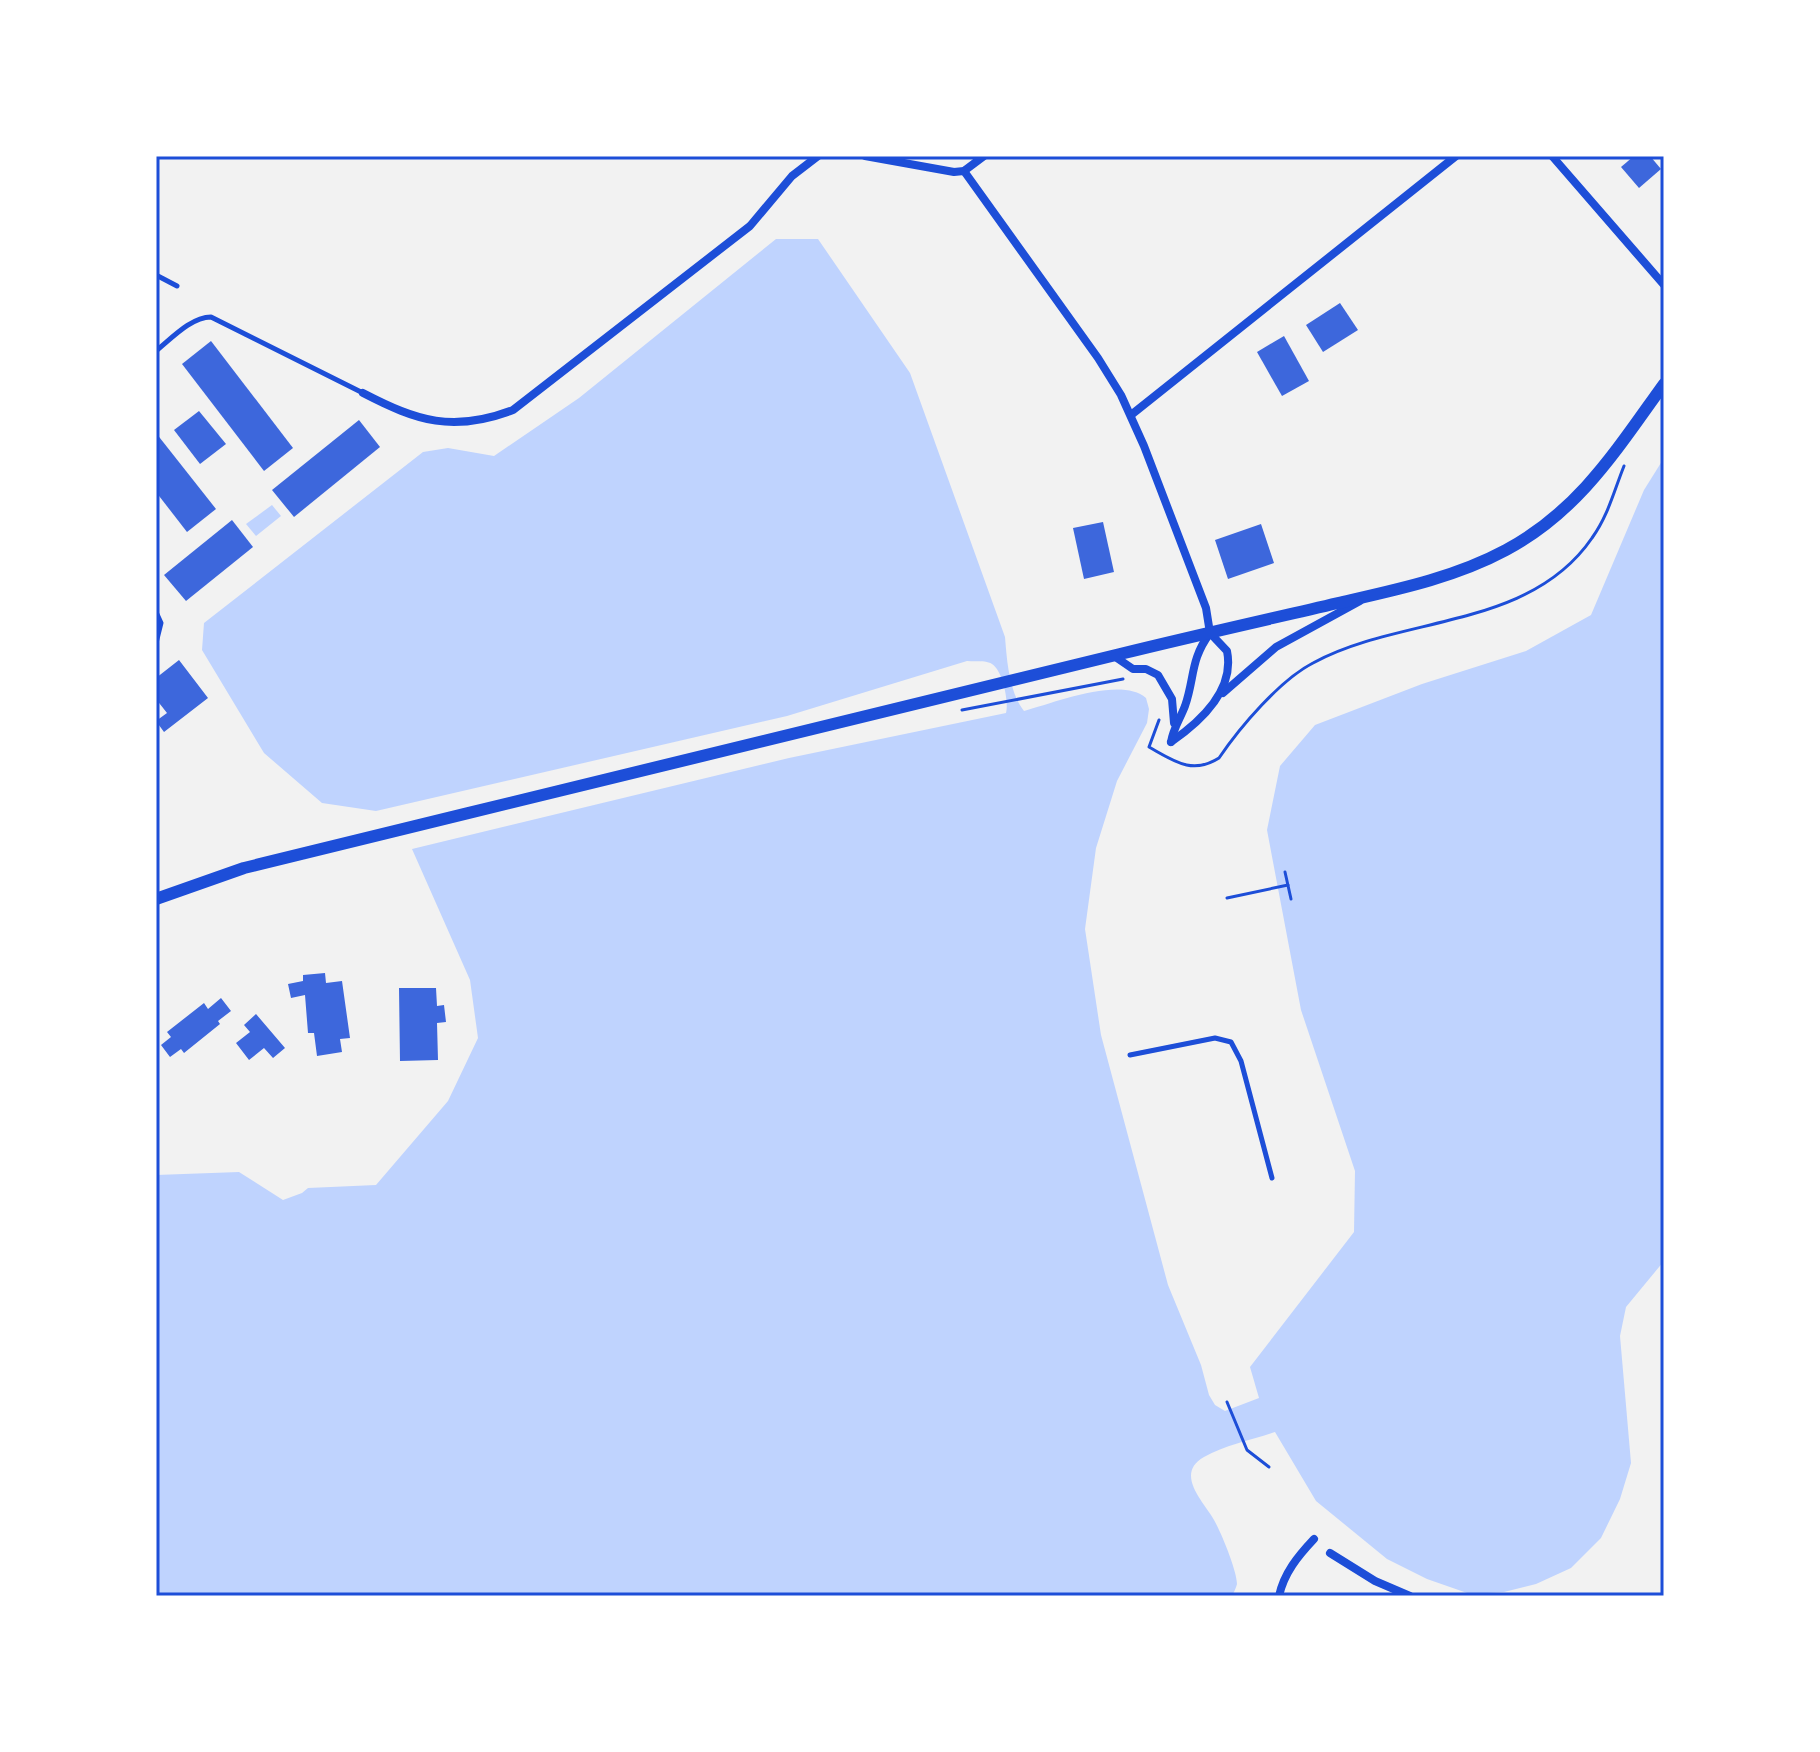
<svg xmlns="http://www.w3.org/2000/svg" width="1820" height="1752" font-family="Montserrat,sans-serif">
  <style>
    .water { fill: #bfd3fe }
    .building { fill: #3d67dc }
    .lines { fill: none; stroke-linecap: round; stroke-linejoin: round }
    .path { stroke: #1d4ed8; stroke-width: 3 }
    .service { stroke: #1d4ed8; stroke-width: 5 }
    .minor { stroke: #1d4ed8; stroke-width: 8 }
    .tertiary { stroke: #1d4ed8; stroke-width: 12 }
    .neatline { fill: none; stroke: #1d4ed8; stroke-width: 3 }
  </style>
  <rect width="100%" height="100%" fill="#f2f2f2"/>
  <!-- water -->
  <g class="water">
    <path d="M 776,239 L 818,239 L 910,373 L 1005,637 C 1007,661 1009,692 1024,711 C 1054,703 1121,676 1146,698 L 1149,709 L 1147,723 L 1117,781 L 1096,848 L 1085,929 L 1101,1035 L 1168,1285 L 1201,1365 L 1209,1395 L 1215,1405 L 1225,1411 L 1259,1398 L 1250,1367 L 1354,1232 L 1355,1171 L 1301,1010 L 1267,830 L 1280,766 L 1315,725 L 1422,684 L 1526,651 L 1591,615 L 1644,490 L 1664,458 L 1664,1261 L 1626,1307 L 1620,1336 L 1631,1463 L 1620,1499 L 1601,1538 L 1571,1568 L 1536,1584 L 1504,1592 L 1470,1594 L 1427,1579 L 1387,1559 L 1316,1501 L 1275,1432 C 1252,1440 1225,1445 1204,1457 C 1174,1474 1204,1502 1214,1520 C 1221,1532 1237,1571 1237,1584 C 1236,1588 1234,1592 1232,1596 L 156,1596 L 156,1175 L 239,1172 L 283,1200 L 302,1193 L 308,1188 L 376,1185 L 448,1101 L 478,1038 L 470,980 L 412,849 L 789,758 L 1006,713 C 1009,702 1003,671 992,664 C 986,660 975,662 967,661 L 787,716 L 376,811 L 322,803 L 264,753 L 202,650 L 204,623 L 423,452 L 448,448 L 494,456 L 579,398 Z"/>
    <path d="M 272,505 L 281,516 L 256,536 L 246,524 Z"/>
  </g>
  <!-- building -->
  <g class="building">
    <path d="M 1634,156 L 1650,156 L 1661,169 L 1639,188 L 1621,167 Z"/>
    <path d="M 1340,303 L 1358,330 L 1323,352 L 1306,325 Z"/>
    <path d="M 1284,336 L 1309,381 L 1282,396 L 1257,352 Z"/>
    <path d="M 211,341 L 293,448 L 264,471 L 182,364 Z"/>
    <path d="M 199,411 L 226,444 L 200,464 L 174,430 Z"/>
    <path d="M 359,420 L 380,447 L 294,517 L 272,490 Z"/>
    <path d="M 156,433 L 216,509 L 187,532 L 156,492 Z"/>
    <path d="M 232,520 L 253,547 L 186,601 L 164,575 Z"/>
    <path d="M 1103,522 L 1114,572 L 1084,579 L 1073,528 Z"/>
    <path d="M 1261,524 L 1274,563 L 1228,579 L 1215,540 Z"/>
    <path d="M 179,660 L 208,698 L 164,732 L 156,721 L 167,713 L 156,699 L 156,678 Z"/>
    <path d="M 325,973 L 326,983 L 342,981 L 350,1038 L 340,1039 L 342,1052 L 317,1056 L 314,1033 L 308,1033 L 305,995 L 291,998 L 288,984 L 303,981 L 303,975 Z"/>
    <path d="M 399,988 L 436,988 L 437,1006 L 444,1005 L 446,1022 L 437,1023 L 438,1060 L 400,1061 Z"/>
    <path d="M 221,998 L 231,1011 L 218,1021 L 220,1024 L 184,1053 L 181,1049 L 170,1057 L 161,1045 L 171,1037 L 167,1032 L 204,1003 L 208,1009 Z"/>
    <path d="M 256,1014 L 285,1048 L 273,1058 L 264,1048 L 249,1060 L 236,1043 L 250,1032 L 244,1025 Z"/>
  </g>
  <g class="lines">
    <!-- path -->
    <g class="path">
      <path d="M 962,710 L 1123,679"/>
      <path d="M 1159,720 L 1149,747 C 1174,761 1192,775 1219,758 C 1240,727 1280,680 1313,663 C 1401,615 1529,630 1592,538 C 1608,516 1614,491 1624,466"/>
      <path d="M 1285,872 L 1291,899"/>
      <path d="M 1227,898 L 1288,885"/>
      <path d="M 1227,1402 L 1247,1450 L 1269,1467"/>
    </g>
    <!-- service -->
    <g class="service">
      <path d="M 156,275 L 177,286"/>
      <path d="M 156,351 C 171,339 191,317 211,317 L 363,393"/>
      <path d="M 156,612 L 161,623 L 156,643"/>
      <path d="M 1130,1055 L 1215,1038 L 1231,1042 L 1241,1061 L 1272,1178"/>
    </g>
    <!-- minor -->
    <g class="minor">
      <path d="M 865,156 L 954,172 L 964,171 L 984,156"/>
      <path d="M 1552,156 L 1664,285"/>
      <path d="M 964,171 L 1098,358 L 1121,395 L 1144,446 L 1206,608 L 1210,633 L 1227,651 C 1235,690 1200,722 1171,742"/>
      <path d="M 363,393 C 417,421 453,433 513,410 L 750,226 L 792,176 L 818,156"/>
      <path d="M 1131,415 L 1456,156"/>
      <path d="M 1114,656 L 1133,669 L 1146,669 L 1158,675 L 1172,699 L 1174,723"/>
      <path d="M 1223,693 L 1276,647 L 1360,601"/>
      <path d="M 1171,742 C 1173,729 1180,719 1185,706 C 1195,677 1190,660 1210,633"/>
      <path d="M 1330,1553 L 1375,1581 L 1410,1596"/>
      <path d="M 1279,1596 C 1284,1573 1298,1556 1314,1539"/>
    </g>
    <!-- tertiary -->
    <path class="tertiary" d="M 156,899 L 244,868 C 536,796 829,726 1120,654 C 1193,636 1265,620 1338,603 C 1395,590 1454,578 1506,550 C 1579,511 1617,449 1664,384"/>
  </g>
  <!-- border -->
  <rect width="1820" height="1752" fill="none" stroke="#ffffff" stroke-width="316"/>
  <rect x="158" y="158" width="1504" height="1436" class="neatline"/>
</svg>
